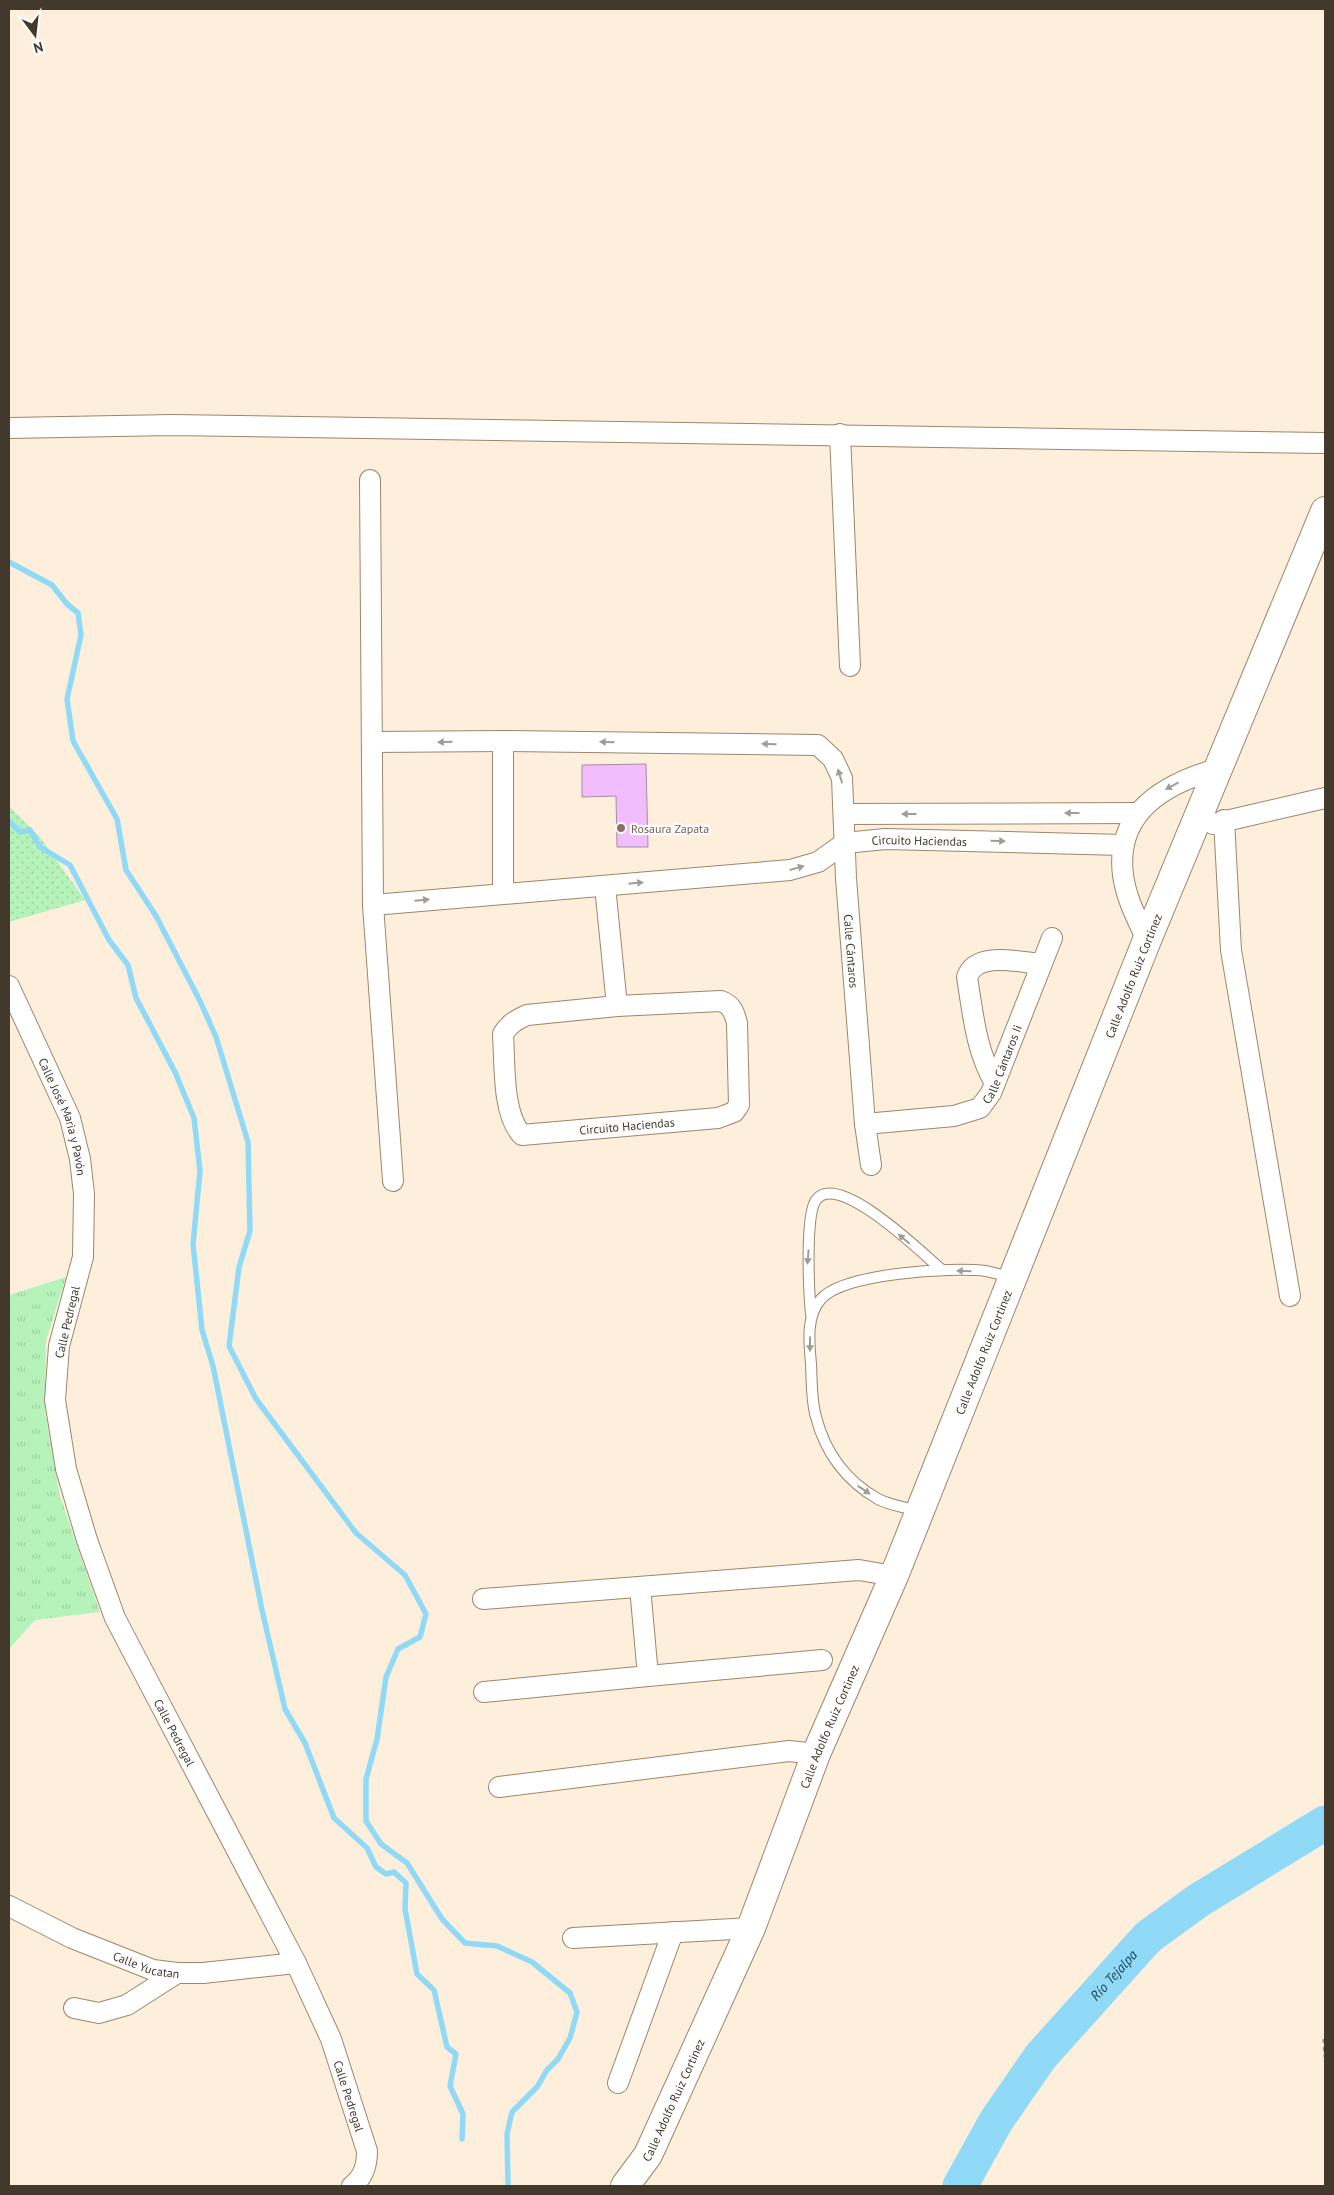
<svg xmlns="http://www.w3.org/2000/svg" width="1334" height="2195" font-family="'PT Sans',sans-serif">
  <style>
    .grass { fill: url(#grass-tufts) }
    .park { fill: url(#park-dots) }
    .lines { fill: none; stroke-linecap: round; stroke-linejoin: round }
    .stream { stroke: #91daf7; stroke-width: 5.5 }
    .river { stroke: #91daf7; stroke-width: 35 }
    .building { fill: #f1bdfd; stroke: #a48da9 }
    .service-casing { stroke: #9d866a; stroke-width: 12 }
    .minor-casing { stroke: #9d866a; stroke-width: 22 }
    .secondary-casing { stroke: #9d866a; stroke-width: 30 }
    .path { stroke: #9c8f80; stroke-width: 3; stroke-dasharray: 4 4; stroke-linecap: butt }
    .service { stroke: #fff; stroke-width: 10 }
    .minor { stroke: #fff; stroke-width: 20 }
    .secondary { stroke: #fff; stroke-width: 28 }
    .oneway { fill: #a09c96 }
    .education-dot { fill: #8d6e63; stroke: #fff; stroke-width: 2 }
    .labels { text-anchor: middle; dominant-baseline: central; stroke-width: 4.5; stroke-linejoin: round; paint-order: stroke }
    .education-label { font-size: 12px; fill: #785e54; stroke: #fff; text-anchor: start }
    .street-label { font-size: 12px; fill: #42382c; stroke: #fff }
    .water-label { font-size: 14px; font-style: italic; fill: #1b4554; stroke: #fff }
  </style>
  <defs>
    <pattern id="grass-tufts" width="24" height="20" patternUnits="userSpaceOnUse" patternTransform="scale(1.25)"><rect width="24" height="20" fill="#b5f3ba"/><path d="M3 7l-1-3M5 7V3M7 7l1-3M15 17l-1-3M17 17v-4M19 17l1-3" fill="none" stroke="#9dd1a0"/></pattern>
    <pattern id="park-dots" width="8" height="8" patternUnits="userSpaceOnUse" patternTransform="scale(1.25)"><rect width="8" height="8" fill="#b5f3ba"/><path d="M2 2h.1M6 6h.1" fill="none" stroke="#9dd1a0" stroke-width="1.8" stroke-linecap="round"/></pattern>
  </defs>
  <rect width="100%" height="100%" fill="#feefdd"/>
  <!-- grass -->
  <path class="grass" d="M 66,1277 L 46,1341 L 45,1411 L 60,1496 L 100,1612 L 35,1620 L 9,1649 L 9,1295 Z"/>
  <!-- park -->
  <path class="park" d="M 9,806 L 39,836 L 85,900 L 9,922 Z"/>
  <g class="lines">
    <!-- stream -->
    <g class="stream">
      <path d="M 9,562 L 52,585 L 67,604 L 78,613 L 81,635 L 67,699 L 73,741 L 117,819 L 126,870 L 156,916 L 200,1001 L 216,1037 L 248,1142 L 250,1231 L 239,1267 L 229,1346 L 256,1399 L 356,1533 L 405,1575 L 426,1614 L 420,1637 L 398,1649 L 386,1677 L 377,1739 L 366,1779 L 366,1821 L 381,1844 L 407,1863 L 442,1919 L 465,1943 L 497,1946 L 532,1962 L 570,1993 L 577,2012 L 570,2038 L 558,2059 L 547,2070 L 537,2087 L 512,2112 L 507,2134 L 508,2186"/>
      <path d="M 9,821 L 20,832 L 30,830 L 40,847 L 70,865 L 109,940 L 128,965 L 136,998 L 175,1072 L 194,1118 L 200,1171 L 193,1244 L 202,1330 L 213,1366 L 262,1610 L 285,1709 L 305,1743 L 334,1818 L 367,1848 L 376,1867 L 386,1874 L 394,1872 L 406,1883 L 405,1909 L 417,1974 L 434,1990 L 447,2047 L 456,2054 L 450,2086 L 463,2114 L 462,2139"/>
    </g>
    <!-- river -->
    <path class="river" id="s1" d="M 960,2186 L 996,2121 L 1041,2056 L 1148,1937 L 1199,1900 L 1325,1823"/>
  </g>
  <!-- building -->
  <path class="building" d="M 646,764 L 648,847 L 617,847 L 616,796 L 582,797 L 582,765 Z"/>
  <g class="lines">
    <!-- service casing -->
    <g class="service-casing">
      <g id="service">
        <path d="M 811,1314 C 809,1294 805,1215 816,1200 C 838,1170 923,1254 942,1270"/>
        <path d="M 917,1511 C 905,1507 889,1505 878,1499 C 846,1481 825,1452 816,1417 C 811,1400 812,1381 811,1364 C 809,1342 806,1316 821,1299 C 844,1273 951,1267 986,1271 C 994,1273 1003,1275 1012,1277"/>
      </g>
    </g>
    <!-- minor casing -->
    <g class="minor-casing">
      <g id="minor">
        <path d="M 9,428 L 172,425 L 1325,443"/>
        <path d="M 840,434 L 850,666"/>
        <path d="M 370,480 L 373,905 L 393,1181"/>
        <path d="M 503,741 L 503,893"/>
        <path id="s2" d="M 373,742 L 503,741 L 818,745 L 833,759 L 842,778 L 846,878 L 865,1124 L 871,1165"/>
        <path d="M 844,814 L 1138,813"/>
        <path d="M 1224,820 L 1231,950 L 1290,1296"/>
        <path d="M 1213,824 L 1325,798"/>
        <path d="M 605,886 L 617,1006"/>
        <path id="s3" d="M 373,905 L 790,870 L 818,862 L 845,843 L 885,839 L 1123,845"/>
        <path d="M 1147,940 C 1137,919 1126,898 1123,875 C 1115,812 1164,784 1217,769"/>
        <path id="s4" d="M 9,986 L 70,1118 L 80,1159 L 84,1194 L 83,1257 L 59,1346 L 55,1400 L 66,1469 L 87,1540 L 115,1618 L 296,1963 L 331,2039 L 367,2151 C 367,2165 364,2177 352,2186"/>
        <path d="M 721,1001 C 732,1005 734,1012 737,1023 L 739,1105 L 734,1112 L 718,1118 L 522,1135 C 502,1114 505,1063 503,1034 C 509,1024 516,1020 527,1015 L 617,1006 Z"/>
        <path d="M 995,1083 C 976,1051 973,1014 967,977 C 976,951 1018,962 1041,964"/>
        <path id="s5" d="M 865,1124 L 954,1116 L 980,1108 L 991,1093 L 1052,938"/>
        <path d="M 483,1599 L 859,1570 L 894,1576"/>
        <path d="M 648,1676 L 822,1660"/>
        <path d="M 484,1692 L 648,1676 L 640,1587"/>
        <path d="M 499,1787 L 789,1751 L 816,1754"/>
        <path id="s6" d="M 9,1906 L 72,1938 L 153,1970 L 177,1973 L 203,1973 L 296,1963"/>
        <path d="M 573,1938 L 751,1928"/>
        <path d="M 74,2008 L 99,2013 L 127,2005 L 177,1973"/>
        <path d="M 618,2083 L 673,1932"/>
      </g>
    </g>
    <!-- secondary casing -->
    <g class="secondary-casing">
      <g id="secondary">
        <path id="s7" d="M 625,2186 L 648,2155 L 751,1928 L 816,1754 L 894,1576 L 1147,940 L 1325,511"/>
      </g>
    </g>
    <!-- path -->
    <path class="path" d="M 1324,2039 L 1325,2057"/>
    <!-- service -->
    <use href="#service" class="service"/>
    <!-- minor -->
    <use href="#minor" class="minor"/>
    <!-- secondary -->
    <use href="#secondary" class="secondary"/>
  </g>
  <!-- one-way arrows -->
  <defs><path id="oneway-solid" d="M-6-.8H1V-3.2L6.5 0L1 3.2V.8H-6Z" transform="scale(1.25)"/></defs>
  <g class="oneway">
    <use href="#oneway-solid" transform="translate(445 742) rotate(179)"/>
    <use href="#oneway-solid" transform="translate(607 742) rotate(-179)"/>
    <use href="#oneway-solid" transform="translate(769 744) rotate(-179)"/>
    <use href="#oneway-solid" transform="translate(840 776) rotate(-107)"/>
    <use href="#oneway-solid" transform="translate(1172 786) rotate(152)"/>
    <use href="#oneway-solid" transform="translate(1072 813) rotate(180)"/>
    <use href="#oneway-solid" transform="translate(909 814) rotate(180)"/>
    <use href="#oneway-solid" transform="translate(998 841) rotate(2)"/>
    <use href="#oneway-solid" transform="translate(797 868) rotate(-16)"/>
    <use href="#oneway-solid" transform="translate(636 883) rotate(-6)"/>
    <use href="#oneway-solid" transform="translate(422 900) rotate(-5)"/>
    <use href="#oneway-solid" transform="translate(904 1239) rotate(-140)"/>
    <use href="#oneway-solid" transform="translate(808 1257) rotate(95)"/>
    <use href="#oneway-solid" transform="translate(964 1271) rotate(-178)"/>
    <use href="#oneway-solid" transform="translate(810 1344) rotate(90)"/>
    <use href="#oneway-solid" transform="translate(864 1490) rotate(33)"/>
  </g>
  <!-- markers -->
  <circle class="education-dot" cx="621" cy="828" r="5"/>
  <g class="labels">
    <!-- education labels -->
    <g class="education-label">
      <text x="631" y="828">Rosaura Zapata</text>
    </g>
    <!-- street labels -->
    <g class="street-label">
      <text stroke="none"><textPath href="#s3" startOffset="555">Circuito Haciendas</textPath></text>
      <text stroke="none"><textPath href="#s2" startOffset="660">Calle Cántaros</textPath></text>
      <text stroke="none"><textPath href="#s7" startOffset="1314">Calle Adolfo Ruiz Cortinez</textPath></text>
      <text stroke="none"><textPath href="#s5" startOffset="166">Calle Cántaros Ii</textPath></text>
      <text stroke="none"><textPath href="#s4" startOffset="142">Calle José Maria y Pavón</textPath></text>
      <text transform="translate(627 1126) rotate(-5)">Circuito Haciendas</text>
      <text transform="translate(67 1322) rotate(-77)">Calle Pedregal</text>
      <text stroke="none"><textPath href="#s7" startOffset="909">Calle Adolfo Ruiz Cortinez</textPath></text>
      <text stroke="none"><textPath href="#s7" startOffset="504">Calle Adolfo Ruiz Cortinez</textPath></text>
      <text stroke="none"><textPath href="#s4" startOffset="788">Calle Pedregal</textPath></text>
      <text stroke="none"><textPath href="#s6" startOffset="150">Calle Yucatan</textPath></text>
      <text stroke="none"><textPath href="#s4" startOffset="1192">Calle Pedregal</textPath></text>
      <text stroke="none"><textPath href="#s7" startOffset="99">Calle Adolfo Ruiz Cortinez</textPath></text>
    </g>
    <!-- water labels -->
    <g class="water-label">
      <text stroke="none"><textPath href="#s1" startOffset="262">Río Tejalpa</textPath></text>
    </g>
  </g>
  <!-- border -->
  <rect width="1334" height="2195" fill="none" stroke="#42382c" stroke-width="20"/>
  <!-- north arrow -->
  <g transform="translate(35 35) rotate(165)" stroke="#ffffff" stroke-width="4" paint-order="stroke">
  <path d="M0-4L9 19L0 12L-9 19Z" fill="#42382c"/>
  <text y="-8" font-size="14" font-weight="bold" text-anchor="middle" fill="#42382c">N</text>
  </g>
</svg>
